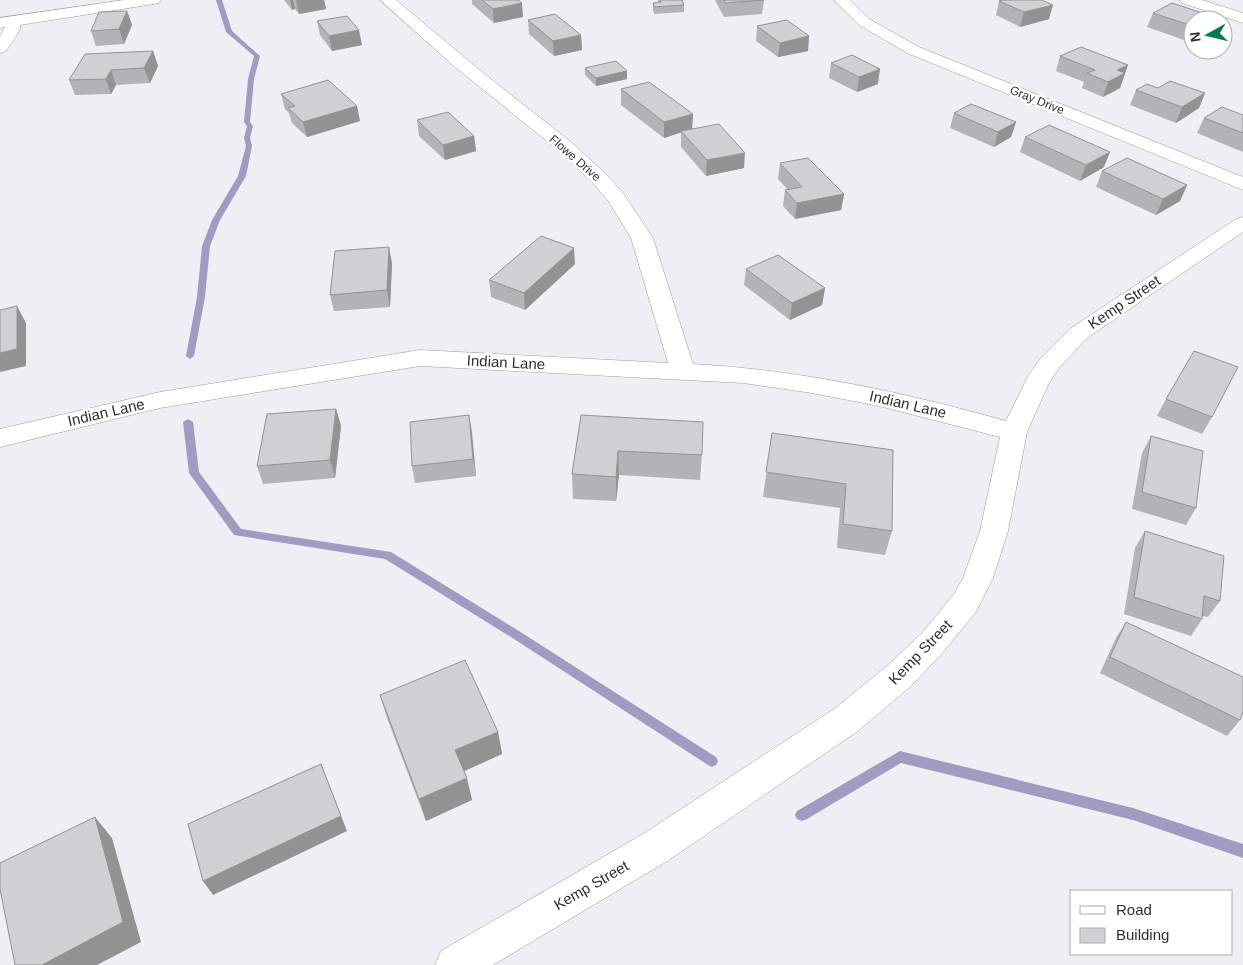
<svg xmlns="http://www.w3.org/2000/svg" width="1243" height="965" font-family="Helvetica,sans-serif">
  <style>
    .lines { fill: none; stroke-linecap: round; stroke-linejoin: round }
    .stream { fill: #a39ac1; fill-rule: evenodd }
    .street-casing { stroke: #98979c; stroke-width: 1 }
    .street { fill: #fff; fill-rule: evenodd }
    .wall { fill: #b3b2b6 }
    .shaded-wall { fill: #929194 }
    .building { fill: #d0cfd4; stroke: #929194 }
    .labels { text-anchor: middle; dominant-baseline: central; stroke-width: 5; stroke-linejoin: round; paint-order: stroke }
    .far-street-label { font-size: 12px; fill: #302f32; stroke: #fff }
    .street-label { font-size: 15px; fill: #302f32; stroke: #fff }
  </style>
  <rect width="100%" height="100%" fill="#efeef4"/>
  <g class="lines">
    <!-- stream -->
    <g class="stream">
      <path d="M 216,0 L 222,0 L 232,31 L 260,56 L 254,79 L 250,122 L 253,126 L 250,138 L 252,146 L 246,176 L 220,220 L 210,246 L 205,297 L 194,356 L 190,359 L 186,356 L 197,297 L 202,246 L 212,220 L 238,176 L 246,146 L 244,138 L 247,126 L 244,122 L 248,79 L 254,56 L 226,32 Z"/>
      <path d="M 188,419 L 193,422 L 199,472 L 241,529 L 391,552 L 519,631 L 716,757 L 718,761 L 716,765 L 712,767 L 708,765 L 511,637 L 385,559 L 234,535 L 189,473 L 183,422 Z"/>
      <path d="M 900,751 L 1133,808 L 1243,844 L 1243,858 L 1133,820 L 901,763 L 807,819 L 802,821 L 797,819 L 795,815 L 797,811 Z"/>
    </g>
    <!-- street casing -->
    <g class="street-casing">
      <g id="street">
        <path d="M 124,0 L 161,0 L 159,3 L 154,4 L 20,25 L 20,30 L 6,51 L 0,53 L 0,36 L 5,27 L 0,28 L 0,18 Z"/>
        <path d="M 380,0 L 396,0 L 482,72 L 571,142 L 607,175 L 623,193 L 653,238 L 693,364 C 800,370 903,392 1006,421 L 1028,376 L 1041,358 L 1071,328 L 1236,219 L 1243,217 L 1243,232 L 1087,338 L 1059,368 L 1049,383 L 1027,432 L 1008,531 L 993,578 L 976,612 L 944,651 L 911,686 L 858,731 L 669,860 L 493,965 L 435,965 L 441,951 L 643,834 L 834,709 L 887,666 L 922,633 L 954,594 L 963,578 L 980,531 L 1000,437 L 879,406 L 812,393 L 743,383 L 420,366 L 160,408 L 0,447 L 0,429 L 160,392 L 420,350 L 668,363 L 631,238 L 609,202 L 593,183 L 558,150 L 455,67 Z"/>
        <path d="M 834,0 L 850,0 L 869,19 L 919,47 L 1243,177 L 1243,190 L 907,53 L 859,25 Z"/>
        <path d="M 1180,0 L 1202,0 L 1243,13 L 1243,23 L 1182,3 Z"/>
      </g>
    </g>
    <!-- street -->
    <use href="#street" class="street"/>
  </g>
  <!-- wall -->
  <g class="wall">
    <path d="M 284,0 L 324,0 L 326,9 L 299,14 L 295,9 L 292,10 Z"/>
    <path d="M 472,0 L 518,0 L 523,17 L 494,23 L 472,4 Z"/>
    <path d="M 658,0 L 682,0 L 684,5 L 684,12 L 654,14 L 653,10 L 653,3 L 658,3 Z"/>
    <path d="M 715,0 L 764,0 L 762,14 L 724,17 Z"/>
    <path d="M 999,1 L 1049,19 L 1020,27 L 996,15 Z"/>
    <path d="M 127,11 L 132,25 L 124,44 L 96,46 L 91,31 Z"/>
    <path d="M 1153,13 L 1193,20 L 1193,43 L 1147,27 Z"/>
    <path d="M 528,20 L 581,35 L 582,50 L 554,56 L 529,34 Z"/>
    <path d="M 317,21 L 362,45 L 332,51 L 320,35 Z"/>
    <path d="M 757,26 L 809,36 L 808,51 L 778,57 L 756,41 Z"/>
    <path d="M 153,51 L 158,66 L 150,83 L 116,85 L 111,94 L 75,95 L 69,80 Z"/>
    <path d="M 1060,56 L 1128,65 L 1120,88 L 1103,97 L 1082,88 L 1084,82 L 1056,71 Z"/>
    <path d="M 831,63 L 878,84 L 857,92 L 829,78 Z"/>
    <path d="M 585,68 L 627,71 L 627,79 L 596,86 L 585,75 Z"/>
    <path d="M 1158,88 L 1205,93 L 1199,108 L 1176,123 L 1130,105 L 1136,90 Z"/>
    <path d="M 621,89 L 693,114 L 692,129 L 744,168 L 706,176 L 681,147 L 681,132 L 664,138 L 621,105 Z"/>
    <path d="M 281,94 L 360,121 L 307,137 L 292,123 L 289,113 L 285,109 Z"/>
    <path d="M 954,113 L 1016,122 L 1011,137 L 994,147 L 950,128 Z"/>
    <path d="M 1243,115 L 1243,152 L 1197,133 L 1204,118 Z"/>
    <path d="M 417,120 L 474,136 L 476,151 L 445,160 L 419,136 Z"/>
    <path d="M 1025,137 L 1104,167 L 1080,181 L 1020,152 Z"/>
    <path d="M 780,163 L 844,194 L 841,210 L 795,219 L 783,206 L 785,190 L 788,190 L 778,179 Z"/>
    <path d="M 1102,171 L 1187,185 L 1180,201 L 1156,215 L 1096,187 Z"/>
    <path d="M 389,247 L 392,264 L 390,307 L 334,311 L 330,295 Z"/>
    <path d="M 575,264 L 525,310 L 491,297 L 489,280 Z"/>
    <path d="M 746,269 L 825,288 L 822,305 L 790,320 L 744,285 Z"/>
    <path d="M 1166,399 L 1212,417 L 1202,434 L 1157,416 Z"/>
    <path d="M 336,409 L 341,426 L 335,478 L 263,484 L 257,466 Z"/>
    <path d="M 469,415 L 476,476 L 415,483 L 412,466 Z"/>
    <path d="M 581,415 L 702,455 L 700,480 L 619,475 L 616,501 L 573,499 L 572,474 Z"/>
    <path d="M 772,433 L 893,450 L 892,531 L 885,555 L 837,548 L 840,508 L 763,497 Z"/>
    <path d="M 1151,436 L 1196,508 L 1186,525 L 1132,509 L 1142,453 Z"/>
    <path d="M 1145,531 L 1220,601 L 1208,617 L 1202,616 L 1202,619 L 1191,636 L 1124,614 L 1135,548 Z"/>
    <path d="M 1126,622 L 1240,720 L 1227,736 L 1100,673 L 1116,638 Z"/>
    <path d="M 380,695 L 498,732 L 502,754 L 464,771 L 472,800 L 426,821 L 387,718 Z"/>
  </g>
  <!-- shaded-wall -->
  <g class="shaded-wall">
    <path d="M 290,0 L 293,0 L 295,9 L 292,10 Z"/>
    <path d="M 296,0 L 324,0 L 326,9 L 299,14 Z"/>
    <path d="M 522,3 L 523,17 L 494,23 L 493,9 Z"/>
    <path d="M 1053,5 L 1049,19 L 1020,27 L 1024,12 Z"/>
    <path d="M 127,11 L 132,25 L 124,44 L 119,29 Z"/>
    <path d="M 1227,21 L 1223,30 L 1223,23 Z"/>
    <path d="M 359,30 L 362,45 L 332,51 L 329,36 Z"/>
    <path d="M 581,35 L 582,50 L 554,56 L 553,41 Z"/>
    <path d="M 809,36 L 808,51 L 778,57 L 780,43 Z"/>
    <path d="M 153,51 L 158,66 L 150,83 L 144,68 Z"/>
    <path d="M 1128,65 L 1120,88 L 1103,97 L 1108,82 L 1117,70 Z"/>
    <path d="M 880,69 L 878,84 L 857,92 L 859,77 Z"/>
    <path d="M 111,70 L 116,85 L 111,94 L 106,79 Z"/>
    <path d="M 627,71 L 627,79 L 596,86 L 596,78 Z"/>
    <path d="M 1205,93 L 1199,108 L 1176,123 L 1182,107 Z"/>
    <path d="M 357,106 L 360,121 L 307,137 L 303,122 Z"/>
    <path d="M 693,114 L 692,129 L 664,138 L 664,122 Z"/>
    <path d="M 1016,122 L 1011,137 L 994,147 L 998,132 Z"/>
    <path d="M 474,136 L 476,151 L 445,160 L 443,145 Z"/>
    <path d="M 1110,152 L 1104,167 L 1080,181 L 1086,165 Z"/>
    <path d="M 745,153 L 744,168 L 706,176 L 707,160 Z"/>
    <path d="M 1187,185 L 1180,201 L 1156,215 L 1163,199 Z"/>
    <path d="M 844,194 L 841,210 L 795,219 L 797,203 Z"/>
    <path d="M 389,247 L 392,264 L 390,307 L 387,290 Z"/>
    <path d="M 574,248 L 575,264 L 525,310 L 524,293 Z"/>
    <path d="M 825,288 L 822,305 L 790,320 L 792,303 Z"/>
    <path d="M 17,306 L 26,323 L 26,366 L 0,372 L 0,353 Z"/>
    <path d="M 336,409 L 341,426 L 335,478 L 330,460 Z"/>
    <path d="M 469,415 L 472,432 L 476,476 L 473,459 Z"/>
    <path d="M 618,451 L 619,475 L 616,501 L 616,477 Z"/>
    <path d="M 498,732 L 502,754 L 460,773 L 455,750 Z"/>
    <path d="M 321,764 L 347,831 L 213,895 L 203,881 Z"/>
    <path d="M 467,778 L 472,800 L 426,821 L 419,799 Z"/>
    <path d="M 95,817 L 112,838 L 141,942 L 97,965 L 42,965 Z"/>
  </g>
  <!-- building -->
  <g class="building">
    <path d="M 482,0 L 518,0 L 522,3 L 493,9 Z"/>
    <path d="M 660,0 L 682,0 L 684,5 L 654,7 L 653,3 L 661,2 Z"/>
    <path d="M 724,0 L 764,0 L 725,3 Z"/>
    <path d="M 1002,0 L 1042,0 L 1053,5 L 1024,12 L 999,1 Z"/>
    <path d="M 1172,3 L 1227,21 L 1223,23 L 1223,20 L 1193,20 L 1193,26 L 1153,13 Z"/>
    <path d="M 127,11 L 119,29 L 91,31 L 99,12 Z"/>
    <path d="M 555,14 L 581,35 L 553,41 L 528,20 Z"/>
    <path d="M 347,16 L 359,30 L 329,36 L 317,21 Z"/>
    <path d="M 787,20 L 809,36 L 780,43 L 757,26 Z"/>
    <path d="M 1081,47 L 1128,65 L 1117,70 L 1125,73 L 1108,82 L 1087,73 L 1095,70 L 1060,56 Z"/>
    <path d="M 153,51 L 144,68 L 111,70 L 106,79 L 69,80 L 85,54 Z"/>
    <path d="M 852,55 L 880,69 L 859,77 L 831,63 Z"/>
    <path d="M 616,61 L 627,71 L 596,78 L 585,68 Z"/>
    <path d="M 328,80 L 357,106 L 303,122 L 288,108 L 295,106 L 281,94 Z"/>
    <path d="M 1170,81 L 1205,93 L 1182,107 L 1136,90 L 1147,84 L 1158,88 Z"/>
    <path d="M 649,82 L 693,114 L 664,122 L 621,89 Z"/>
    <path d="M 971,104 L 1016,122 L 998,132 L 954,113 Z"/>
    <path d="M 1222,107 L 1243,115 L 1243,133 L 1204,118 Z"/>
    <path d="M 448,112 L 474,136 L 443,145 L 417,120 Z"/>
    <path d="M 719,124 L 745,153 L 707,160 L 681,131 Z"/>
    <path d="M 1049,125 L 1110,152 L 1086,165 L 1025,137 Z"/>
    <path d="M 808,158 L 844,194 L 797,203 L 785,190 L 802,187 L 780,163 Z"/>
    <path d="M 1127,158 L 1187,185 L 1163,199 L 1102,171 Z"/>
    <path d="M 541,236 L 574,248 L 524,293 L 489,280 Z"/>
    <path d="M 389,247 L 387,290 L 330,295 L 335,251 Z"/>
    <path d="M 778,255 L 825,288 L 792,303 L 746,269 Z"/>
    <path d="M 17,306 L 17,349 L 0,353 L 0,310 Z"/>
    <path d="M 1194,351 L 1238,367 L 1212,417 L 1166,399 Z"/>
    <path d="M 336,409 L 330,460 L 257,466 L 267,414 Z"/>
    <path d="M 469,415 L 473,459 L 412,466 L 410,422 Z"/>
    <path d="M 581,415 L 703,422 L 702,455 L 618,451 L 616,477 L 572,474 Z"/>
    <path d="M 772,433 L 893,450 L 892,531 L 843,524 L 846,484 L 766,472 Z"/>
    <path d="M 1151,436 L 1203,451 L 1196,508 L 1142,492 Z"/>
    <path d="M 1145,531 L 1224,556 L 1220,601 L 1204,596 L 1202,619 L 1134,597 Z"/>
    <path d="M 1126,622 L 1243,677 L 1243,712 L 1240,720 L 1110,657 Z"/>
    <path d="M 465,660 L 498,732 L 455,750 L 467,778 L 419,799 L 380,695 Z"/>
    <path d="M 321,764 L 341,816 L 203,881 L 188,824 Z"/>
    <path d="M 95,817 L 123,922 L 42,965 L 15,965 L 0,889 L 0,863 Z"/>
  </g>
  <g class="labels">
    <!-- far-street labels -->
    <g class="far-street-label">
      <text transform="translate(1037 100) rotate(22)">Gray Drive</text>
      <text transform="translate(575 158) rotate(41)">Flowe Drive</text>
    </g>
    <!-- street labels -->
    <g class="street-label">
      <text transform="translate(1124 302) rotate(-34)">Kemp Street</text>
      <text transform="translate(506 362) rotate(3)">Indian Lane</text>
      <text transform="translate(908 404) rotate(13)">Indian Lane</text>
      <text transform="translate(106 412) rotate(-13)">Indian Lane</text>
      <text transform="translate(920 652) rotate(-46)">Kemp Street</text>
      <text transform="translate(591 885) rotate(-30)">Kemp Street</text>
    </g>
  </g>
  <!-- legend -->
  <rect x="1070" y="890" width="162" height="65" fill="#ffffff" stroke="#acacad"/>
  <rect x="1080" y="906" width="25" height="8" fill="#ffffff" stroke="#acacad"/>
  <text x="1116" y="915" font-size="15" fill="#302f32">Road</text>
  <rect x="1080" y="928" width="25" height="15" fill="#d0cfd4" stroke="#acacad"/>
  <text x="1116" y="940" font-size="15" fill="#302f32">Building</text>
  <!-- north arrow -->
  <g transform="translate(1208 35) rotate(262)"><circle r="24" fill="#ffffff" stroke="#acacad"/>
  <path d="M0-4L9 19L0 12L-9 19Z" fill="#047954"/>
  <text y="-8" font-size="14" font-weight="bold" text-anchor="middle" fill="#302f32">N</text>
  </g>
</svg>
